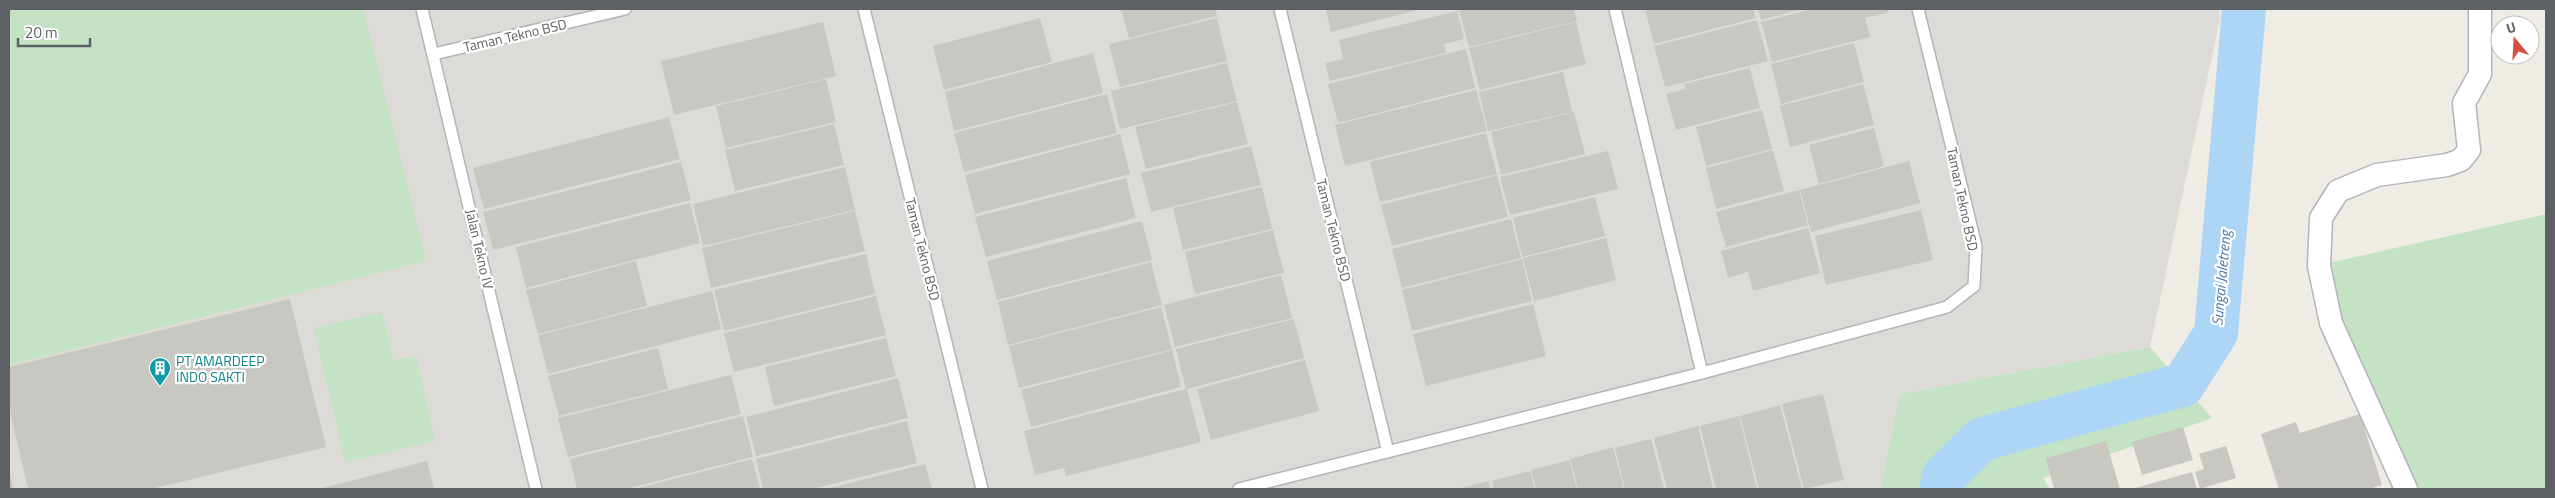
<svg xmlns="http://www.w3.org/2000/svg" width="2555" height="498" font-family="'Titillium Web',sans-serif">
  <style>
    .industrial { fill: #dddbd7 }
    .green { fill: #c4e3c4 }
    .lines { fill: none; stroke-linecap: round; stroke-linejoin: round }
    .river { stroke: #add6f6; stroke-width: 44 }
    .building { fill: #c9c7c2 }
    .service-casing { stroke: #b2b5b9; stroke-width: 14 }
    .minor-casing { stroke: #b2b5b9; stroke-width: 25 }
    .service { stroke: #fff; stroke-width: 11 }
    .minor { stroke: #fff; stroke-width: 22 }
    .labels { text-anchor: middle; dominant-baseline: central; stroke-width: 4.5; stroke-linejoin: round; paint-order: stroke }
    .street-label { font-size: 14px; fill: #5d6064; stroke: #fff }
    .culture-label { font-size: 14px; fill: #0d838f; stroke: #fff; text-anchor: start }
    .water-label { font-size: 15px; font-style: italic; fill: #4c78a6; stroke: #fff }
  </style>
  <rect width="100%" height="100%" fill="#eeece5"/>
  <!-- industrial -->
  <path class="industrial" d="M 9,9 L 2219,9 L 2220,19 L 2150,347 L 1900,394 L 1880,489 L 9,489 Z"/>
  <!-- green -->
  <g class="green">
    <path d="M 9,9 L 363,9 L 426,261 L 9,365 Z"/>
    <path d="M 2546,214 L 2546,489 L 2412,489 L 2320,265 Z"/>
    <path d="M 382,312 L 394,360 L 416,356 L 435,441 L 345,462 L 314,328 Z"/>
    <path d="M 2150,347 L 2212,418 L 2043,478 L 2050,489 L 1880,489 L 1900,394 Z"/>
  </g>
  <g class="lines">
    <!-- river -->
    <path class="river" d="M 1941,489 L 1944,476 L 1982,439 L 2183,385 L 2216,333 L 2244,9"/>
  </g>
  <!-- building -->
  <g class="building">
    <path d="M 1121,9 L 1215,9 L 1217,16 L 1129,38 Z"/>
    <path d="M 1326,9 L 1421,9 L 1331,32 Z"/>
    <path d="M 1459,9 L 1574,9 L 1577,21 L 1469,47 Z"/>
    <path d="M 1645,9 L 1753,9 L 1756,18 L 1654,44 Z"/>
    <path d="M 1758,9 L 1803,9 L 1761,20 Z"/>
    <path d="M 1812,9 L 1888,9 L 1889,12 L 1865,18 L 1870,37 L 1772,62 L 1761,22 Z"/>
    <path d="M 1457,11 L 1464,39 L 1444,44 L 1446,53 L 1330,81 L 1325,63 L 1343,59 L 1339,40 Z"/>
    <path d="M 1040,18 L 1052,62 L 944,90 L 933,46 Z"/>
    <path d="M 1217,18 L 1227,61 L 1120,87 L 1109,44 Z"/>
    <path d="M 1757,20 L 1768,61 L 1665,87 L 1654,46 Z"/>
    <path d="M 823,22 L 836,76 L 674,115 L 661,61 Z"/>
    <path d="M 1576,22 L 1586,64 L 1480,90 L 1469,48 Z"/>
    <path d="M 1854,43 L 1864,82 L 1781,104 L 1771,64 Z"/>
    <path d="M 1466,49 L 1475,88 L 1338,123 L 1328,84 Z"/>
    <path d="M 1093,53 L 1103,93 L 954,131 L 945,92 Z"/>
    <path d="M 1227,63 L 1237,101 L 1120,129 L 1111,91 Z"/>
    <path d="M 1750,68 L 1760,108 L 1676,130 L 1666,94 L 1686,89 L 1684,84 Z"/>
    <path d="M 1563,72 L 1572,112 L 1488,131 L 1479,92 Z"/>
    <path d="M 826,79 L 836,122 L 726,148 L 716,106 Z"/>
    <path d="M 1863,84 L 1874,125 L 1790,147 L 1780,106 Z"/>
    <path d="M 1476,90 L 1487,131 L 1345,166 L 1335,125 Z"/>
    <path d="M 1107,94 L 1117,133 L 964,172 L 954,133 Z"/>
    <path d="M 1237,102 L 1248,144 L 1146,169 L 1135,127 Z"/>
    <path d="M 1762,110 L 1772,149 L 1706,166 L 1696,127 Z"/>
    <path d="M 1574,112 L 1585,154 L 1501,175 L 1491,132 Z"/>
    <path d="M 669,117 L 680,159 L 484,209 L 473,168 Z"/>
    <path d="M 834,124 L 844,165 L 735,191 L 725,150 Z"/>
    <path d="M 1874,128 L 1884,166 L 1819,184 L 1809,145 Z"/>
    <path d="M 1486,133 L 1497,174 L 1380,202 L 1370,162 Z"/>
    <path d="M 1120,134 L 1130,174 L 975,214 L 965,175 Z"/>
    <path d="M 1251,146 L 1261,185 L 1151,212 L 1141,173 Z"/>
    <path d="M 1773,150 L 1784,191 L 1716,209 L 1706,168 Z"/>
    <path d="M 1608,151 L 1618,189 L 1510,215 L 1500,177 Z"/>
    <path d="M 1909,161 L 1920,203 L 1811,232 L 1800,190 Z"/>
    <path d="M 681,162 L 691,200 L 493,250 L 483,212 Z"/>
    <path d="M 845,167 L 855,210 L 703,246 L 693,204 Z"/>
    <path d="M 1497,175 L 1508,217 L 1392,246 L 1381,205 Z"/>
    <path d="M 1126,178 L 1136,218 L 986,257 L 975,217 Z"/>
    <path d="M 1262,187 L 1272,229 L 1183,250 L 1173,208 Z"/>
    <path d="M 1799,190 L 1808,225 L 1726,247 L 1716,212 Z"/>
    <path d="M 1595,197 L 1605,236 L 1522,257 L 1513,218 Z"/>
    <path d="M 690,203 L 700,243 L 526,288 L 516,247 Z"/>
    <path d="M 1921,210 L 1933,260 L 1826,285 L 1815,236 Z"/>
    <path d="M 855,211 L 865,251 L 711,288 L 702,248 Z"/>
    <path d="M 1511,219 L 1521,258 L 1402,288 L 1392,249 Z"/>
    <path d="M 1142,221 L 1152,260 L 997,300 L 987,261 Z"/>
    <path d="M 1808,228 L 1820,273 L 1753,291 L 1748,272 L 1728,278 L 1721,251 Z"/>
    <path d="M 1273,230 L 1284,273 L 1195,294 L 1185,252 Z"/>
    <path d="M 1606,238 L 1616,280 L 1534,301 L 1523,258 Z"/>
    <path d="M 866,254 L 875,294 L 724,331 L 714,290 Z"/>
    <path d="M 1522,259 L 1532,301 L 1412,331 L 1402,290 Z"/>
    <path d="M 636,261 L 647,306 L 538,334 L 526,290 Z"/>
    <path d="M 1151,262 L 1162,305 L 1008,345 L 998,302 Z"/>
    <path d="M 1281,275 L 1292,318 L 1175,347 L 1164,305 Z"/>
    <path d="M 712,291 L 721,329 L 548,374 L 538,335 Z"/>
    <path d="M 876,296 L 886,335 L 734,372 L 724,333 Z"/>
    <path d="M 290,299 L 326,447 L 151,489 L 28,489 L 9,407 L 9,367 Z"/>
    <path d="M 1533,304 L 1546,356 L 1426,386 L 1413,334 Z"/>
    <path d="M 1161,307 L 1172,349 L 1019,388 L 1009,346 Z"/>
    <path d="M 1294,319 L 1304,358 L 1187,389 L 1201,442 L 1066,476 L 1064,468 L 1035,475 L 1024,431 L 1186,389 L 1176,349 Z"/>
    <path d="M 886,338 L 896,376 L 774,406 L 765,367 Z"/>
    <path d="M 658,348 L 668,389 L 559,416 L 548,376 Z"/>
    <path d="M 1172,350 L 1181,387 L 1031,427 L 1021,390 Z"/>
    <path d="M 1305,360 L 1319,411 L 1211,440 L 1197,389 Z"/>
    <path d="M 731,375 L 741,414 L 568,457 L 558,418 Z"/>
    <path d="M 898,378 L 908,418 L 756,456 L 746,417 Z"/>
    <path d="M 1823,394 L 1844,480 L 1804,489 L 1782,404 Z"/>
    <path d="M 1780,405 L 1802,489 L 1759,489 L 1740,416 Z"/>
    <path d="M 2360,414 L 2382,485 L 2369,489 L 2279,489 L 2261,434 L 2296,422 L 2300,433 Z"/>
    <path d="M 743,416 L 753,457 L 625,489 L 577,489 L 570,459 Z"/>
    <path d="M 1739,416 L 1757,489 L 1716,489 L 1700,426 Z"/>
    <path d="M 907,421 L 917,463 L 812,489 L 763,489 L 756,459 Z"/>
    <path d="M 1698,426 L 1713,489 L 1667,489 L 1654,438 Z"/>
    <path d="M 2183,427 L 2193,460 L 2142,475 L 2132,442 Z"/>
    <path d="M 1651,439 L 1664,489 L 1625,489 L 1615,448 Z"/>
    <path d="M 2106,441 L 2120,489 L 2054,489 L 2046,458 Z"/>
    <path d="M 2226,446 L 2236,478 L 2200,489 L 2195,472 L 2204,469 L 2199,454 Z"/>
    <path d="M 1613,447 L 1624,489 L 1578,489 L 1570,459 Z"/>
    <path d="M 752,459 L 760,489 L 634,489 Z"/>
    <path d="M 1569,460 L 1577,489 L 1536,489 L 1531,470 Z"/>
    <path d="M 427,461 L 434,489 L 319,489 Z"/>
    <path d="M 925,464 L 932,489 L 827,489 Z"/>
    <path d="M 1530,471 L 1535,489 L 1494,489 L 1492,481 Z"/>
    <path d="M 9,472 L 14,489 L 9,489 Z"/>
    <path d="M 2192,472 L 2197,489 L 2132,489 Z"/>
    <path d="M 1488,481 L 1491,489 L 1459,489 Z"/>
  </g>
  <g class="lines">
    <!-- service casing -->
    <g class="service-casing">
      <g id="service">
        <path d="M 422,9 L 536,489"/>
        <path d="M 864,9 L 982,489"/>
        <path d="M 1280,9 L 1388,452"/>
        <path d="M 1615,9 L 1702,373"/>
        <path d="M 434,54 L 625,9"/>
        <path d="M 1239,489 L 1702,373 L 1947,307 L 1974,286 L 1976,246 L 1918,9"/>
      </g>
    </g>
    <!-- minor casing -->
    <g class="minor-casing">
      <path id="minor" d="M 2406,489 L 2331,323 L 2319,266 L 2321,218 L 2338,191 L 2377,175 L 2447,165 L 2461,160 L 2469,150 L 2464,103 L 2480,74 L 2480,9"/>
    </g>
    <!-- service -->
    <use href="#service" class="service"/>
    <!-- minor -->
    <use href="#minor" class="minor"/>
  </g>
  <!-- icons -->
  <defs>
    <g id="building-pin" transform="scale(1.125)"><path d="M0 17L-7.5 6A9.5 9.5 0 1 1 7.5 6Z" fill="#0f9aa8" stroke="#fff"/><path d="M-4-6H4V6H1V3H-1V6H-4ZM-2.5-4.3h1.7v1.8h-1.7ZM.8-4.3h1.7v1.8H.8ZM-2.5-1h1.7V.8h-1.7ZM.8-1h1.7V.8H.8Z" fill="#fff"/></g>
  </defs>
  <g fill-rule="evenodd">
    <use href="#building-pin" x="160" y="368"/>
  </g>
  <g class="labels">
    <!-- street labels -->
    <g class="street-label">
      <text transform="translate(515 35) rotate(-13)">Taman Tekno BSD</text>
      <text transform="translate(1963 199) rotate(78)">Taman Tekno BSD</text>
      <text transform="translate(1334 230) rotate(76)">Taman Tekno BSD</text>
      <text transform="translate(480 249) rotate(77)">Jalan Tekno IV</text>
      <text transform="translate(923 249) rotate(76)">Taman Tekno BSD</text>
    </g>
    <!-- culture labels -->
    <g class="culture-label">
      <text x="176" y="360">PT AMARDEEP<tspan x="176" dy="16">INDO SAKTI</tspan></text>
    </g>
    <!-- water labels -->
    <g class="water-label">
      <text transform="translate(2221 278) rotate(-85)">Sungai Jaletreng</text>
    </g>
  </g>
  <!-- border -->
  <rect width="2555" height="498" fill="none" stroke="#5d6064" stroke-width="20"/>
  <!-- north arrow -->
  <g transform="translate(2515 40) rotate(342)"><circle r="24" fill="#ffffff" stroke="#bebfc1"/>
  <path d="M0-4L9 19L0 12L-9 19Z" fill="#d74e41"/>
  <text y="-8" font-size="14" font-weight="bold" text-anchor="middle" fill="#5d6064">U</text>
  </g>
  <!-- scale -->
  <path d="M18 38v8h72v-8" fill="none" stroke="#5d6064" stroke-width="2.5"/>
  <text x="25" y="38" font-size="15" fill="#5d6064" stroke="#ffffff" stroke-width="4" paint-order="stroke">20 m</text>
</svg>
